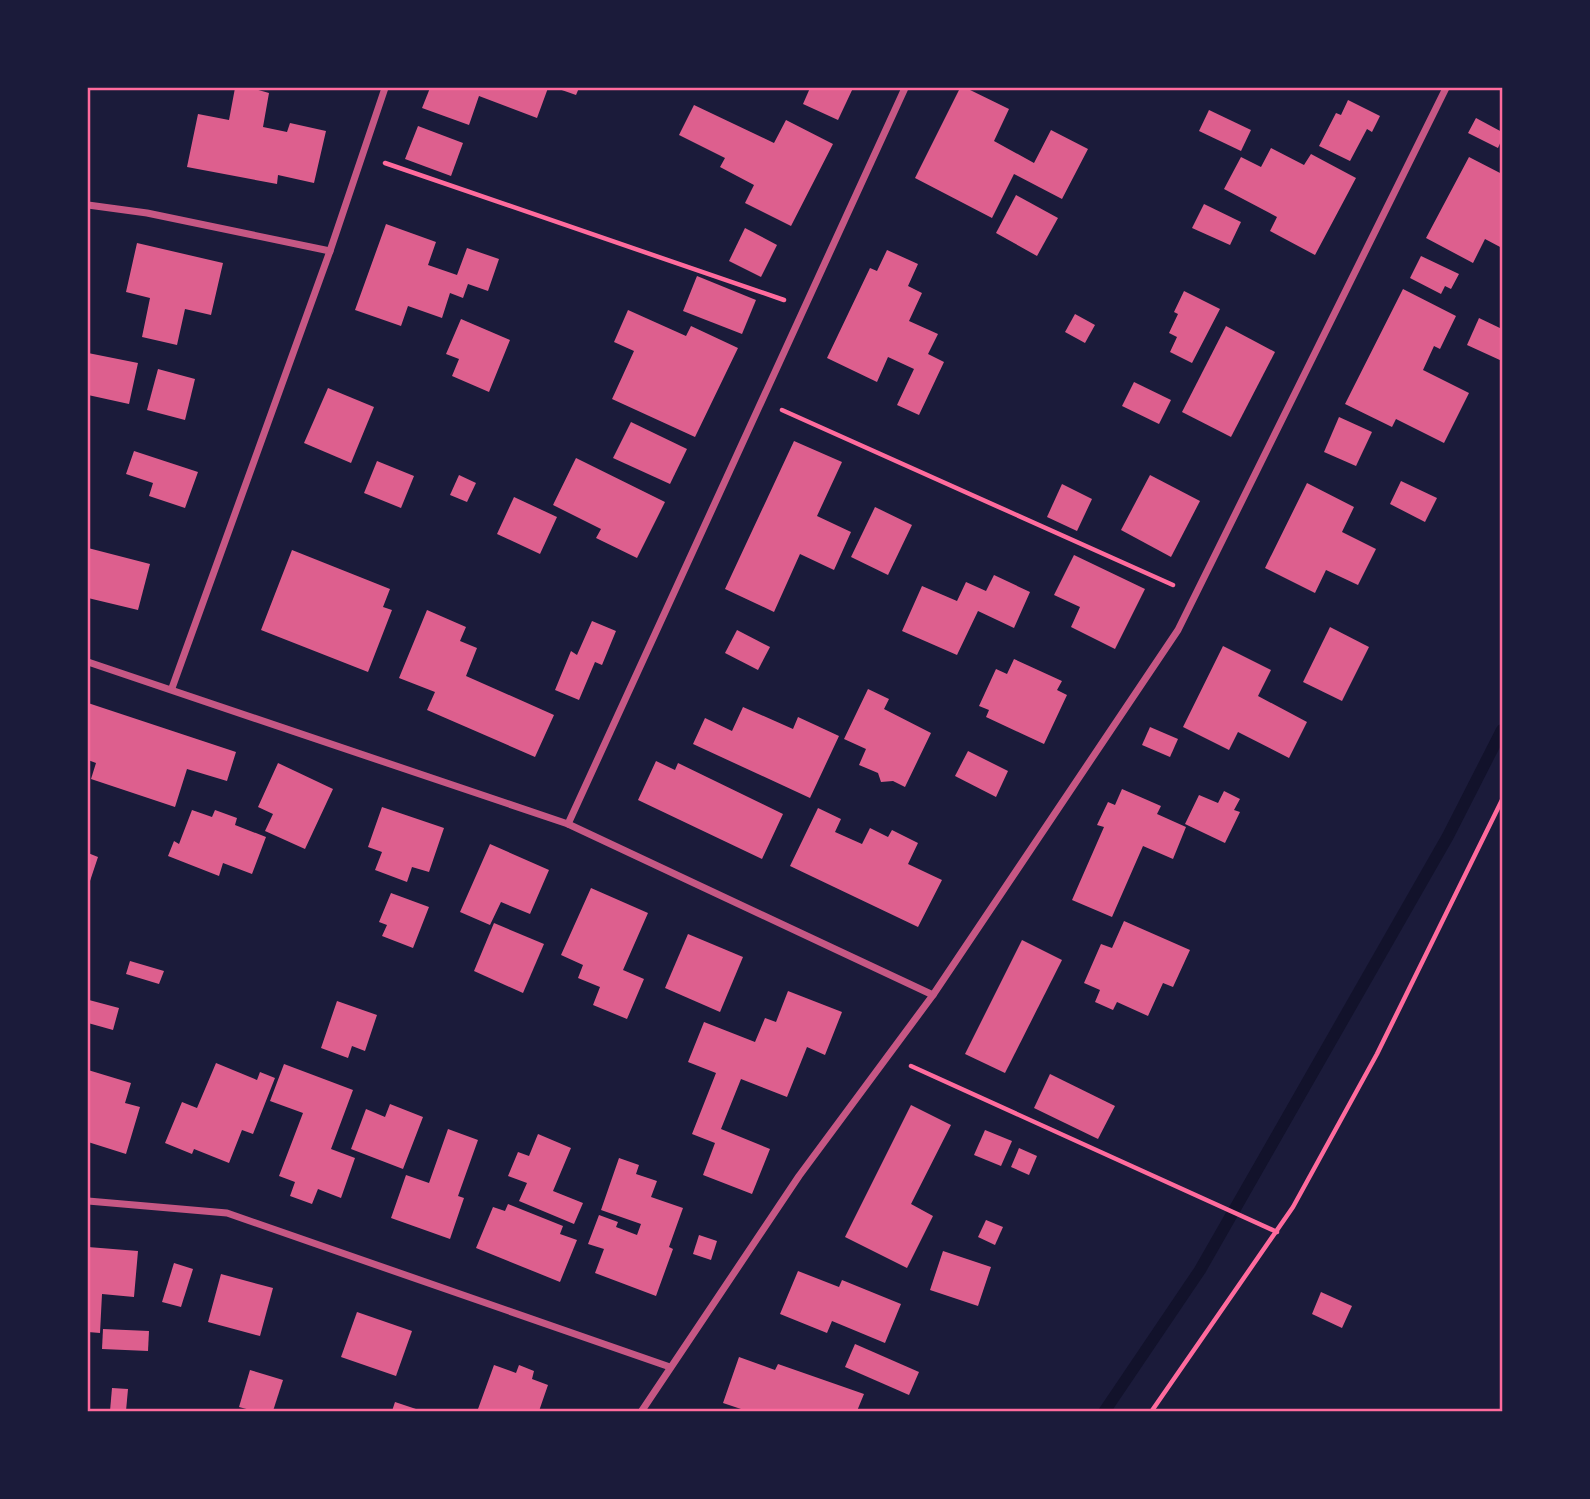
<svg xmlns="http://www.w3.org/2000/svg" width="1590" height="1499" font-family="'Asap Condensed',sans-serif">
  <style>
    .lines { fill: none; stroke-linecap: round; stroke-linejoin: round }
    .stream { stroke: #12122b; stroke-width: 12 }
    .building { fill: #dd5f8e }
    .path { stroke: #ff6b9d; stroke-width: 4.5 }
    .minor { stroke: #c65784; stroke-width: 7 }
    .neatline { fill: none; stroke: #ff6b9d; stroke-width: 2.5 }
  </style>
  <rect width="100%" height="100%" fill="#1b1b3a"/>
  <g class="lines">
    <!-- stream -->
    <path class="stream" d="M 1104,1412 L 1200,1270 L 1448,836 L 1502,730"/>
  </g>
  <!-- building -->
  <g class="building">
    <path d="M 235,88 L 251,88 L 269,93 L 263,127 L 287,132 L 290,123 L 326,131 L 314,183 L 278,175 L 277,184 L 187,167 L 198,114 L 229,120 Z"/>
    <path d="M 430,88 L 548,88 L 537,118 L 479,96 L 469,125 L 422,108 Z"/>
    <path d="M 556,88 L 579,88 L 576,95 Z"/>
    <path d="M 810,88 L 853,88 L 838,120 L 803,104 Z"/>
    <path d="M 960,88 L 966,88 L 1009,109 L 994,141 L 1034,163 L 1051,130 L 1088,149 L 1062,199 L 1014,174 L 992,218 L 915,178 Z"/>
    <path d="M 1348,100 L 1380,116 L 1372,132 L 1367,129 L 1350,161 L 1319,146 L 1336,113 L 1341,115 Z"/>
    <path d="M 694,105 L 774,143 L 786,120 L 833,144 L 791,226 L 745,203 L 754,185 L 720,167 L 725,158 L 679,135 Z"/>
    <path d="M 1209,110 L 1251,130 L 1241,151 L 1199,131 Z"/>
    <path d="M 1476,118 L 1502,132 L 1502,139 L 1498,148 L 1468,133 Z"/>
    <path d="M 418,126 L 463,143 L 451,176 L 405,159 Z"/>
    <path d="M 1271,148 L 1304,165 L 1311,154 L 1356,178 L 1315,255 L 1270,231 L 1277,217 L 1224,189 L 1241,157 L 1261,167 Z"/>
    <path d="M 1469,157 L 1502,174 L 1502,248 L 1485,239 L 1473,263 L 1426,238 Z"/>
    <path d="M 1016,195 L 1058,218 L 1037,256 L 996,233 Z"/>
    <path d="M 1204,204 L 1241,222 L 1230,245 L 1192,228 Z"/>
    <path d="M 386,224 L 436,242 L 428,265 L 457,275 L 467,248 L 499,259 L 488,291 L 468,284 L 463,298 L 450,293 L 442,318 L 408,306 L 401,326 L 355,310 Z"/>
    <path d="M 745,228 L 777,245 L 761,277 L 729,261 Z"/>
    <path d="M 137,243 L 223,263 L 211,315 L 185,309 L 177,345 L 142,337 L 150,298 L 126,292 Z"/>
    <path d="M 887,250 L 918,264 L 908,286 L 922,293 L 909,321 L 938,334 L 928,354 L 944,362 L 919,415 L 897,405 L 914,369 L 888,357 L 877,382 L 827,358 L 870,268 L 877,271 Z"/>
    <path d="M 1421,256 L 1459,274 L 1451,289 L 1445,286 L 1441,294 L 1410,278 Z"/>
    <path d="M 697,276 L 756,300 L 742,334 L 683,311 Z"/>
    <path d="M 1403,289 L 1456,316 L 1440,349 L 1434,346 L 1423,370 L 1469,393 L 1444,443 L 1396,419 L 1392,427 L 1345,404 Z"/>
    <path d="M 1184,291 L 1220,309 L 1192,363 L 1170,352 L 1177,337 L 1169,333 L 1178,314 L 1174,312 Z"/>
    <path d="M 628,310 L 686,336 L 691,326 L 738,348 L 695,437 L 612,399 L 634,351 L 614,342 Z"/>
    <path d="M 1075,314 L 1095,325 L 1085,343 L 1065,332 Z"/>
    <path d="M 1479,318 L 1502,329 L 1502,361 L 1467,345 Z"/>
    <path d="M 461,319 L 510,340 L 489,392 L 452,376 L 459,359 L 446,354 Z"/>
    <path d="M 1226,326 L 1275,352 L 1231,437 L 1182,412 Z"/>
    <path d="M 88,353 L 138,363 L 129,404 L 88,395 Z"/>
    <path d="M 158,369 L 195,379 L 185,420 L 147,410 Z"/>
    <path d="M 1134,382 L 1171,400 L 1159,424 L 1122,406 Z"/>
    <path d="M 328,388 L 374,407 L 351,463 L 304,443 Z"/>
    <path d="M 1339,417 L 1372,432 L 1356,466 L 1324,452 Z"/>
    <path d="M 631,422 L 687,449 L 670,484 L 613,458 Z"/>
    <path d="M 794,441 L 842,462 L 817,516 L 851,532 L 834,570 L 800,554 L 774,612 L 725,589 Z"/>
    <path d="M 134,451 L 198,472 L 185,508 L 149,496 L 153,483 L 126,474 Z"/>
    <path d="M 576,458 L 665,502 L 637,558 L 596,538 L 601,529 L 553,505 Z"/>
    <path d="M 377,461 L 414,476 L 401,508 L 364,493 Z"/>
    <path d="M 459,475 L 476,483 L 467,502 L 450,495 Z"/>
    <path d="M 1150,475 L 1200,501 L 1171,557 L 1121,530 Z"/>
    <path d="M 1401,481 L 1437,498 L 1425,522 L 1390,504 Z"/>
    <path d="M 1307,483 L 1354,507 L 1342,532 L 1376,549 L 1358,585 L 1326,570 L 1315,593 L 1265,568 Z"/>
    <path d="M 1062,484 L 1092,499 L 1077,531 L 1047,517 Z"/>
    <path d="M 514,497 L 557,517 L 540,554 L 497,534 Z"/>
    <path d="M 875,507 L 912,525 L 888,575 L 851,557 Z"/>
    <path d="M 88,548 L 150,564 L 138,610 L 88,598 Z"/>
    <path d="M 292,550 L 390,589 L 383,607 L 392,610 L 368,672 L 261,630 Z"/>
    <path d="M 1074,555 L 1145,589 L 1115,649 L 1071,627 L 1080,607 L 1054,595 Z"/>
    <path d="M 994,575 L 1030,592 L 1014,628 L 978,611 L 957,655 L 902,631 L 922,586 L 957,601 L 966,582 L 986,591 Z"/>
    <path d="M 427,610 L 466,627 L 460,641 L 477,648 L 466,676 L 554,715 L 535,757 L 427,710 L 435,692 L 399,678 Z"/>
    <path d="M 592,621 L 616,631 L 602,665 L 595,662 L 579,700 L 555,690 L 571,651 L 577,655 Z"/>
    <path d="M 1330,627 L 1369,647 L 1342,701 L 1303,682 Z"/>
    <path d="M 737,630 L 770,647 L 758,670 L 725,653 Z"/>
    <path d="M 1223,646 L 1271,670 L 1258,696 L 1307,722 L 1289,758 L 1238,732 L 1229,750 L 1183,727 Z"/>
    <path d="M 1014,659 L 1062,681 L 1057,690 L 1067,695 L 1044,744 L 986,717 L 989,710 L 979,706 L 996,669 L 1007,674 Z"/>
    <path d="M 868,689 L 889,699 L 884,709 L 931,733 L 905,787 L 893,781 L 881,782 L 878,773 L 859,765 L 866,749 L 844,739 Z"/>
    <path d="M 88,703 L 236,752 L 227,781 L 187,769 L 175,807 L 91,779 L 96,763 L 88,760 Z"/>
    <path d="M 743,707 L 793,729 L 798,717 L 839,736 L 810,798 L 693,744 L 705,718 L 732,731 Z"/>
    <path d="M 1150,727 L 1178,739 L 1170,757 L 1142,745 Z"/>
    <path d="M 968,751 L 1008,771 L 996,797 L 955,776 Z"/>
    <path d="M 656,761 L 675,770 L 678,763 L 783,814 L 762,859 L 638,800 Z"/>
    <path d="M 278,763 L 333,789 L 305,849 L 265,831 L 273,814 L 258,807 Z"/>
    <path d="M 1122,789 L 1161,806 L 1157,814 L 1186,827 L 1173,859 L 1143,846 L 1112,917 L 1072,900 L 1104,827 L 1097,825 L 1108,802 L 1115,805 Z"/>
    <path d="M 1224,791 L 1240,799 L 1234,810 L 1240,812 L 1225,843 L 1185,824 L 1199,795 L 1218,803 Z"/>
    <path d="M 382,807 L 444,828 L 429,872 L 412,867 L 407,882 L 375,870 L 382,852 L 368,847 Z"/>
    <path d="M 818,808 L 841,819 L 835,832 L 862,844 L 870,828 L 888,837 L 892,830 L 918,843 L 908,864 L 942,880 L 918,927 L 790,866 Z"/>
    <path d="M 192,810 L 212,817 L 215,810 L 237,818 L 235,825 L 266,837 L 252,874 L 223,863 L 219,876 L 168,856 L 174,841 L 179,844 Z"/>
    <path d="M 490,844 L 549,870 L 530,914 L 501,902 L 490,925 L 460,912 Z"/>
    <path d="M 88,853 L 98,857 L 88,887 Z"/>
    <path d="M 591,888 L 648,913 L 623,970 L 644,979 L 627,1019 L 593,1005 L 600,987 L 578,978 L 583,965 L 561,955 Z"/>
    <path d="M 391,893 L 429,907 L 413,948 L 382,936 L 387,925 L 379,922 Z"/>
    <path d="M 1124,921 L 1190,950 L 1173,987 L 1163,983 L 1148,1016 L 1117,1002 L 1113,1010 L 1095,1002 L 1100,990 L 1084,983 L 1101,944 L 1112,948 Z"/>
    <path d="M 494,923 L 544,944 L 523,993 L 474,971 Z"/>
    <path d="M 688,934 L 743,957 L 720,1012 L 665,988 Z"/>
    <path d="M 1022,940 L 1062,960 L 1005,1073 L 965,1054 Z"/>
    <path d="M 130,961 L 164,971 L 159,984 L 126,974 Z"/>
    <path d="M 788,991 L 842,1012 L 825,1055 L 807,1047 L 787,1097 L 741,1079 L 721,1129 L 770,1149 L 752,1194 L 703,1175 L 715,1143 L 692,1134 L 716,1073 L 688,1062 L 704,1022 L 755,1042 L 765,1018 L 776,1022 Z"/>
    <path d="M 89,1000 L 119,1008 L 113,1030 L 88,1023 Z"/>
    <path d="M 337,1001 L 377,1015 L 365,1051 L 352,1046 L 348,1058 L 321,1048 Z"/>
    <path d="M 216,1063 L 257,1080 L 260,1072 L 275,1078 L 253,1134 L 242,1130 L 229,1163 L 194,1149 L 192,1154 L 165,1143 L 182,1102 L 197,1108 Z"/>
    <path d="M 284,1064 L 353,1090 L 331,1149 L 355,1158 L 341,1198 L 318,1189 L 312,1204 L 290,1196 L 295,1182 L 279,1176 L 303,1113 L 270,1101 Z"/>
    <path d="M 88,1070 L 131,1083 L 125,1103 L 140,1107 L 126,1154 L 88,1142 Z"/>
    <path d="M 1050,1074 L 1115,1106 L 1098,1139 L 1034,1108 Z"/>
    <path d="M 390,1104 L 423,1117 L 403,1169 L 351,1149 L 366,1109 L 385,1117 Z"/>
    <path d="M 911,1105 L 951,1125 L 911,1204 L 933,1216 L 907,1268 L 845,1237 Z"/>
    <path d="M 448,1129 L 478,1140 L 458,1196 L 464,1198 L 450,1239 L 391,1218 L 406,1175 L 429,1183 Z"/>
    <path d="M 985,1130 L 1012,1141 L 1001,1166 L 974,1155 Z"/>
    <path d="M 538,1134 L 571,1148 L 553,1191 L 583,1203 L 574,1224 L 519,1201 L 527,1183 L 508,1176 L 518,1152 L 529,1156 Z"/>
    <path d="M 1019,1148 L 1037,1156 L 1029,1175 L 1011,1167 Z"/>
    <path d="M 619,1158 L 639,1165 L 636,1174 L 657,1181 L 651,1197 L 683,1208 L 669,1247 L 673,1249 L 656,1296 L 595,1273 L 604,1249 L 588,1244 L 599,1215 L 618,1222 L 616,1227 L 637,1235 L 641,1224 L 601,1210 Z"/>
    <path d="M 508,1204 L 563,1226 L 560,1234 L 577,1240 L 560,1282 L 476,1248 L 493,1207 L 505,1211 Z"/>
    <path d="M 986,1220 L 1003,1227 L 995,1245 L 978,1237 Z"/>
    <path d="M 699,1235 L 717,1241 L 711,1260 L 693,1254 Z"/>
    <path d="M 88,1247 L 138,1251 L 134,1297 L 102,1294 L 100,1333 L 88,1332 Z"/>
    <path d="M 943,1251 L 991,1267 L 978,1306 L 930,1290 Z"/>
    <path d="M 174,1263 L 193,1269 L 181,1307 L 162,1302 Z"/>
    <path d="M 798,1271 L 839,1287 L 842,1280 L 901,1304 L 885,1343 L 832,1321 L 827,1333 L 780,1314 Z"/>
    <path d="M 221,1274 L 273,1288 L 260,1336 L 208,1322 Z"/>
    <path d="M 1321,1292 L 1352,1306 L 1342,1328 L 1312,1314 Z"/>
    <path d="M 357,1312 L 412,1331 L 396,1376 L 341,1357 Z"/>
    <path d="M 103,1329 L 149,1331 L 148,1351 L 102,1349 Z"/>
    <path d="M 855,1344 L 919,1372 L 909,1395 L 845,1367 Z"/>
    <path d="M 739,1357 L 775,1370 L 778,1364 L 864,1394 L 857,1411 L 747,1411 L 723,1403 Z"/>
    <path d="M 494,1365 L 516,1373 L 519,1365 L 534,1371 L 532,1379 L 548,1385 L 539,1411 L 485,1411 L 478,1409 Z"/>
    <path d="M 250,1370 L 283,1380 L 273,1411 L 254,1411 L 239,1407 Z"/>
    <path d="M 112,1388 L 128,1389 L 126,1411 L 110,1411 Z"/>
    <path d="M 395,1402 L 422,1411 L 392,1411 Z"/>
  </g>
  <g class="lines">
    <!-- path -->
    <g class="path">
      <path d="M 385,163 L 784,300"/>
      <path d="M 782,410 L 1173,585"/>
      <path d="M 911,1066 L 1277,1232"/>
      <path d="M 1151,1412 L 1293,1207 L 1377,1054 L 1502,800"/>
    </g>
    <!-- minor -->
    <g class="minor">
      <path d="M 88,205 L 147,213 L 330,251"/>
      <path d="M 88,662 L 568,824 L 933,995"/>
      <path d="M 172,688 L 330,251 L 385,88"/>
      <path d="M 568,824 L 905,88"/>
      <path d="M 88,1201 L 227,1213 L 670,1367"/>
      <path d="M 641,1412 L 799,1176 L 933,995 L 1178,630 L 1446,88"/>
    </g>
  </g>
  <!-- border -->
  <rect width="1590" height="1499" fill="none" stroke="#1b1b3a" stroke-width="178"/>
  <rect x="89" y="89" width="1412" height="1321" class="neatline"/>
</svg>
